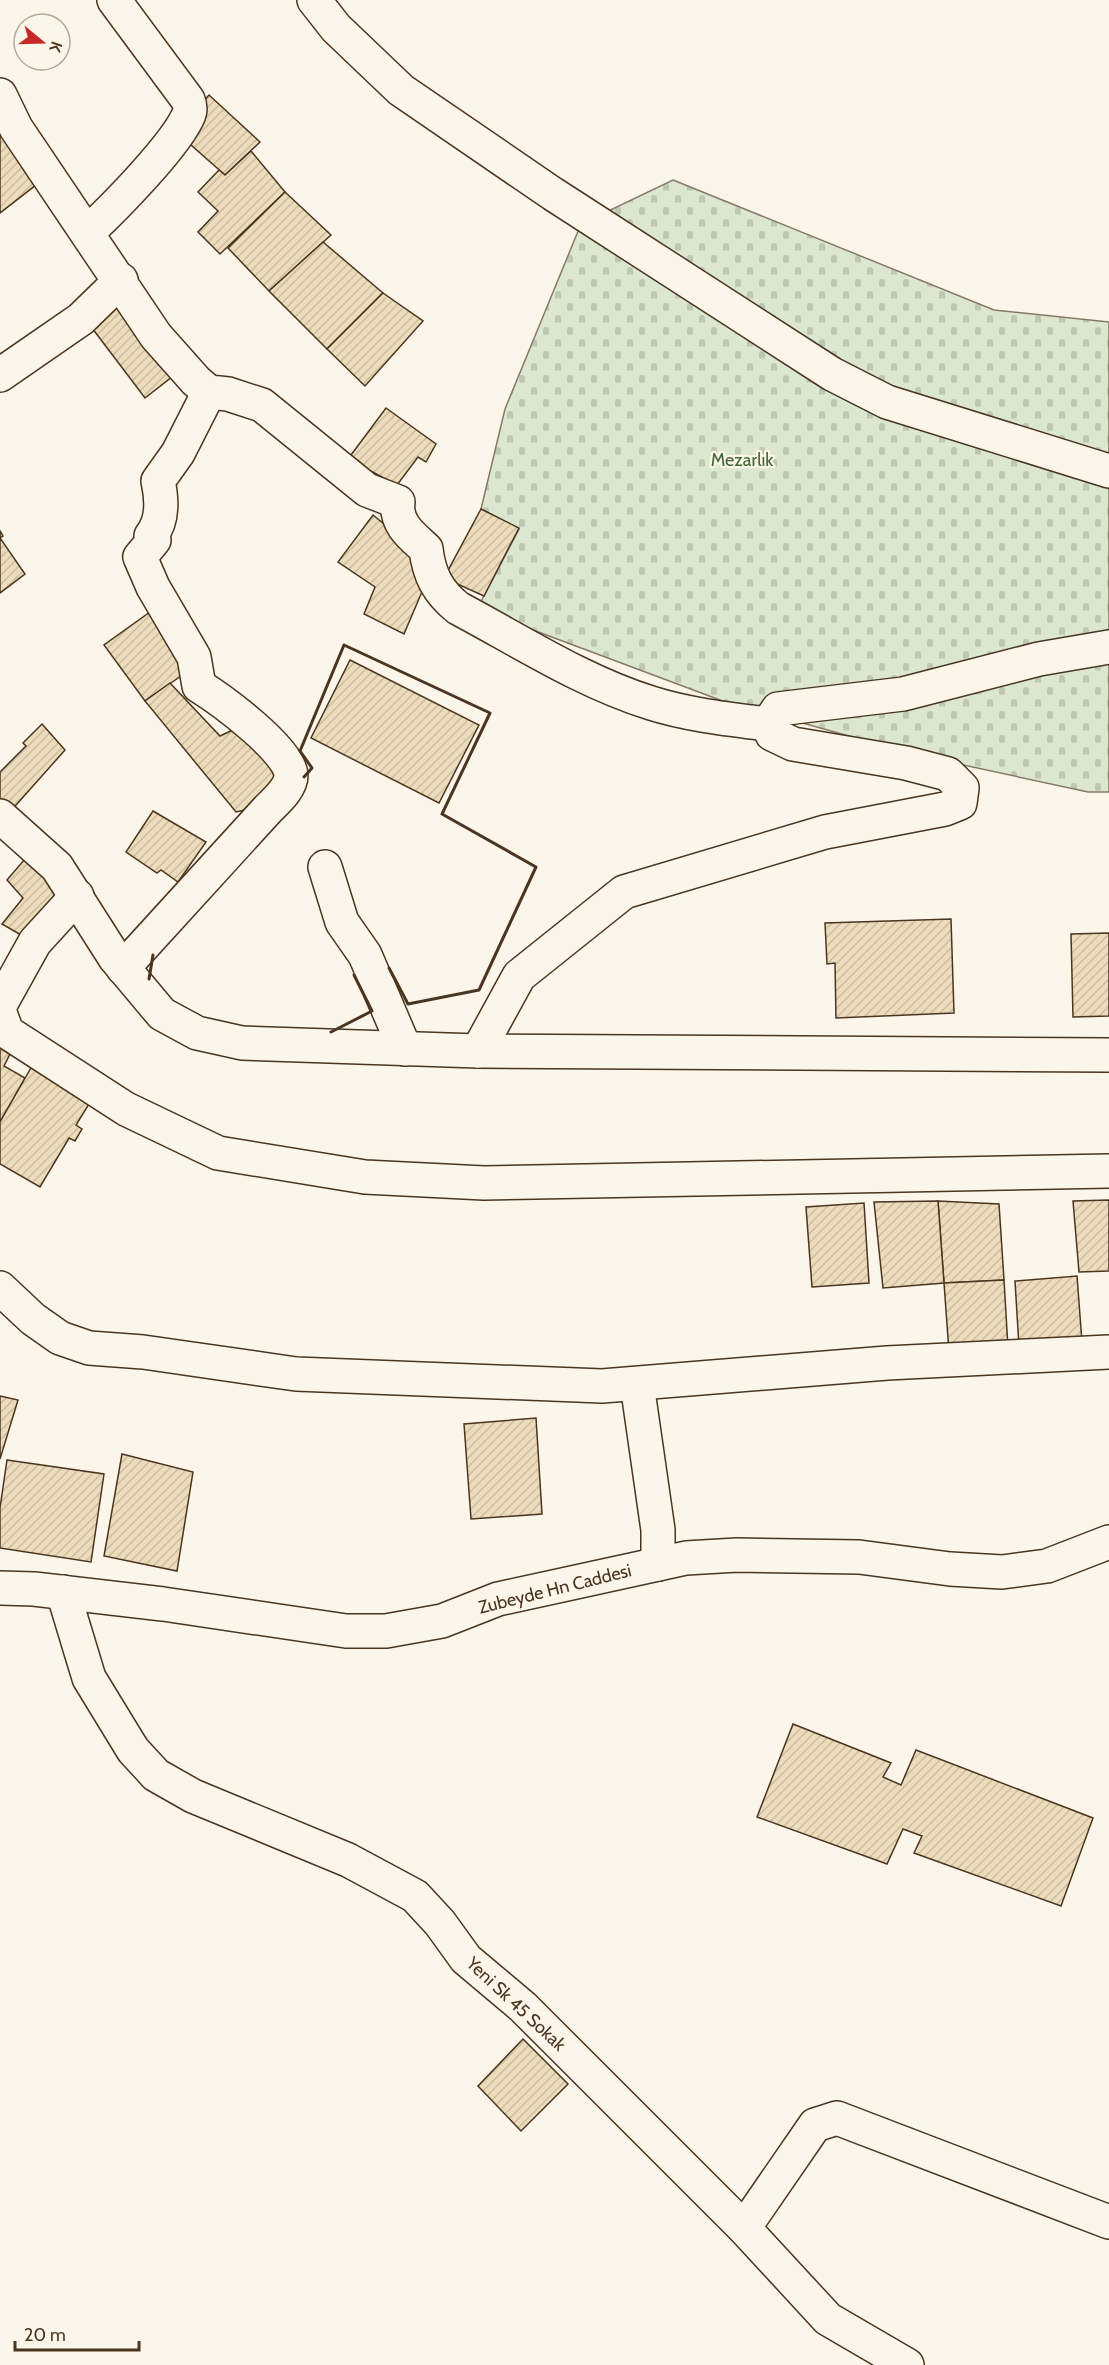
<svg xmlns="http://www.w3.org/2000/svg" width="1109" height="2365" font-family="Cabin,sans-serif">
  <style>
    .cemetery { fill: url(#cemetery-stones); stroke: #887966; stroke-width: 1.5 }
    .building { fill: url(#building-hatch); stroke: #4a3520; stroke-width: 1.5 }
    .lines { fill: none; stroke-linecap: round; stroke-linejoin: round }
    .minor-casing { stroke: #4a3520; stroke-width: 36 }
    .major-casing { stroke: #4a3520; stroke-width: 36 }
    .minor { stroke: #fbf6e9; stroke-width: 33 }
    .major { stroke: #fbf6e9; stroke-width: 33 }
    .wall { stroke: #4a3520; stroke-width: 3 }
    .labels { text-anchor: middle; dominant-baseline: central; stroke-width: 4.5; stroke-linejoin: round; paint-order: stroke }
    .park-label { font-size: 18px; fill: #436837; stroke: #fbf6e9 }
    .street-label { font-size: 18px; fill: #4a3520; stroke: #fbf6e9 }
  </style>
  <defs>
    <pattern id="cemetery-stones" width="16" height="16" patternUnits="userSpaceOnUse" patternTransform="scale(1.5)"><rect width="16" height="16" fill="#dce7d0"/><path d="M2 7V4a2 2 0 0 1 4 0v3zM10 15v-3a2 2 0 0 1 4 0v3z" fill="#bec7b2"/></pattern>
    <pattern id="building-hatch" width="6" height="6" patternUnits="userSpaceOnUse" patternTransform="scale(1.5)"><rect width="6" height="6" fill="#ecdcbc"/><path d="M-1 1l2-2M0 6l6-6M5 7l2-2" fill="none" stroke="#ccbda1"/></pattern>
  </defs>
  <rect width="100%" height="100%" fill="#fbf6e9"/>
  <!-- cemetery -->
  <path class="cemetery" d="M 673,180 L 994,310 L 1109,322 L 1109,792 L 1088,792 L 917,755 L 720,700 L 477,609 L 519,529 L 481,509 L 505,409 L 581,224 Z"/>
  <!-- building -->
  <g class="building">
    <path d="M 209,95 L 260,142 L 225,175 L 182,137 L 200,105 Z"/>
    <path d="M 0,129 L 41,181 L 0,213 Z"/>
    <path d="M 251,151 L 285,192 L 220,254 L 198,232 L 218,211 L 198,192 L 219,170 L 225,175 Z"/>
    <path d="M 285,192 L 331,235 L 269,291 L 228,248 Z"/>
    <path d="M 323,242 L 383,293 L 327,349 L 269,291 Z"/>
    <path d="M 383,293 L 423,321 L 365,386 L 327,349 Z"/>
    <path d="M 112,297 L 173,376 L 145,398 L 86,320 Z"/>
    <path d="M 386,408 L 436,444 L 426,462 L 418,457 L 397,485 L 348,459 Z"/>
    <path d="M 481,509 L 519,528 L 484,596 L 444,578 Z"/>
    <path d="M 373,515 L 422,555 L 427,580 L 404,634 L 364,614 L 375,587 L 338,562 Z"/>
    <path d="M 0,531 L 3,536 L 0,538 L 25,574 L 0,593 Z"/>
    <path d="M 157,607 L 178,636 L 181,676 L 145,701 L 104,645 Z"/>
    <path d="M 350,660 L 479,725 L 439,803 L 311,738 Z"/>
    <path d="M 170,683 L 220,736 L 237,728 L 280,778 L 245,810 L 236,812 L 145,701 Z"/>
    <path d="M 42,724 L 65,750 L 9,813 L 0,805 L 0,772 L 26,746 L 23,743 Z"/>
    <path d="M 153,811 L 206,842 L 178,882 L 161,870 L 157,873 L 126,852 Z"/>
    <path d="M 31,852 L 67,890 L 28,939 L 2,924 L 23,898 L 7,880 Z"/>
    <path d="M 951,919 L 954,1013 L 836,1018 L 835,963 L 827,964 L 825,923 Z"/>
    <path d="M 1109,933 L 1109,1016 L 1073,1017 L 1071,934 Z"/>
    <path d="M 0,1047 L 11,1052 L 4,1066 L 25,1078 L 0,1122 Z"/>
    <path d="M 32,1066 L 89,1104 L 76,1125 L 82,1129 L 75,1141 L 69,1138 L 40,1187 L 0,1164 L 0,1122 Z"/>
    <path d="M 1109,1200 L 1109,1271 L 1079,1272 L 1073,1201 Z"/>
    <path d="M 938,1201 L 999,1204 L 1004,1280 L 944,1283 Z"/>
    <path d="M 938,1201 L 944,1283 L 883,1288 L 874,1202 Z"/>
    <path d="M 864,1203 L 869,1283 L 812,1287 L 806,1207 Z"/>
    <path d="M 1077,1276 L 1082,1342 L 1019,1347 L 1015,1281 Z"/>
    <path d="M 1004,1280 L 1008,1348 L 949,1352 L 944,1283 Z"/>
    <path d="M 0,1396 L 18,1400 L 0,1459 Z"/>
    <path d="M 536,1418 L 542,1514 L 471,1519 L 464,1424 Z"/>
    <path d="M 122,1454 L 193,1472 L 177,1571 L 104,1556 Z"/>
    <path d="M 7,1460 L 104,1474 L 91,1562 L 0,1548 L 0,1508 Z"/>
    <path d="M 793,1724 L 891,1763 L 883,1777 L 901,1785 L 916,1750 L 1093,1818 L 1061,1906 L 914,1853 L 922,1836 L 903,1829 L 887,1864 L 757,1817 Z"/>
    <path d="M 523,2039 L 568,2084 L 521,2131 L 478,2086 Z"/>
  </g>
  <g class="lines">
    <!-- minor casing -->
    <g class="minor-casing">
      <g id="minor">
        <path d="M 314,0 L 336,28 L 401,90 L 553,194 L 832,374 L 887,402 L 1109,471"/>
        <path d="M 0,95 L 16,128 L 156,336 L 196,381 L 209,392 L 228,394 L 262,405 L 367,490 L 398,502 C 395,524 412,536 426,549 C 429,575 438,592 458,608 C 520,641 583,682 651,703 C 689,715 728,719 768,724"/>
        <path d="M 88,232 C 114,208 177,144 189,114 C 191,109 190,105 188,100 L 114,0"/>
        <path d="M 0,375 L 81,319 L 121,280"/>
        <path d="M 0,816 L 57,867 L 115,958 L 162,1014 L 197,1033 L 242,1043 L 478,1051 L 1109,1055"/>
        <path d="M 325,867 L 342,922 L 365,955 L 405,1049"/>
        <path d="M 123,968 L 268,809 C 277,800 291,788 291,775 C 290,750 220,699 199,686 L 194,657 L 153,587 L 140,557 L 154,540 L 151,536 C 163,521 162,499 158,481 L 178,453 L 209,392"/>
        <path d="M 0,1005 L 35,942 L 77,896"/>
        <path d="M 0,1013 L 7,1032 L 126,1109 L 218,1153 L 365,1177 L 484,1183 L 1109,1171"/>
        <path d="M 478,1051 L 519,976 L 624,892 L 825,832 L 945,809 L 960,803 L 962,788 L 948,774 L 906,763 L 793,744 L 772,734 L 768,724 L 778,709 L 903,694 L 1039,659 L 1109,647"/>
        <path d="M 0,1288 L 33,1319 L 60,1338 L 89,1348 L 143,1352 L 296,1374 L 602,1386 L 887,1363 L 1109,1352"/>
        <path d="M 637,1384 L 658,1530 L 658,1564"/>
        <path d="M 63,1592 L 89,1678 L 133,1750 L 156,1775 L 193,1796 L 348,1860 L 415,1896 L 440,1923 L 466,1959 L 523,2007 L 744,2228 L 828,2319 L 907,2365"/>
        <path d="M 744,2228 L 815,2125 L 837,2118 L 1109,2222"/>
      </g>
    </g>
    <!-- major casing -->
    <g class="major-casing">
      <path id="major" d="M 0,1588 L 34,1589 L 163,1604 L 346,1631 L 386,1631 L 442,1621 L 498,1599 L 686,1558 L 737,1555 L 859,1557 L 950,1569 L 1002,1572 L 1047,1566 L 1109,1542"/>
    </g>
    <!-- minor -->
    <use href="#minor" class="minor"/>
    <!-- major -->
    <use href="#major" class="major"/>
    <!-- wall -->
    <g class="wall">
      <path d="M 304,777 L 312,768 L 300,751 L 344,645 L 490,713 L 442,814 L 536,867 L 479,990 L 408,1004 L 389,968"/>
      <path d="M 149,979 L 153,955"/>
      <path d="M 331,1032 L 372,1011 L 354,975"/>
    </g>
  </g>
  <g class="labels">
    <!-- park labels -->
    <g class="park-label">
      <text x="742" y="460">Mezarlık</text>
    </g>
    <!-- street labels -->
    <g class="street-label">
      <text transform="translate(555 1589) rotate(-14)">Zubeyde Hn Caddesi</text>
      <text transform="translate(516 2004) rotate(43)">Yeni Sk 45 Sokak</text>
    </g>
  </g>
  <!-- north arrow -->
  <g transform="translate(42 42) rotate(109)"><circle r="28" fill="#fbf6e9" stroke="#b4a999" stroke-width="1.5"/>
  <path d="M0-4.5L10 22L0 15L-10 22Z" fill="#c62828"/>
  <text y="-9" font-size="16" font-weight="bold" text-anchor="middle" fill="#4a3520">K</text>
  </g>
  <!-- scale -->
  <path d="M15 2341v9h124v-9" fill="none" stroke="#4a3520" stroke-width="3"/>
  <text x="24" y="2341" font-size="18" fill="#4a3520" stroke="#fbf6e9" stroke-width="4.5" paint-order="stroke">20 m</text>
</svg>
